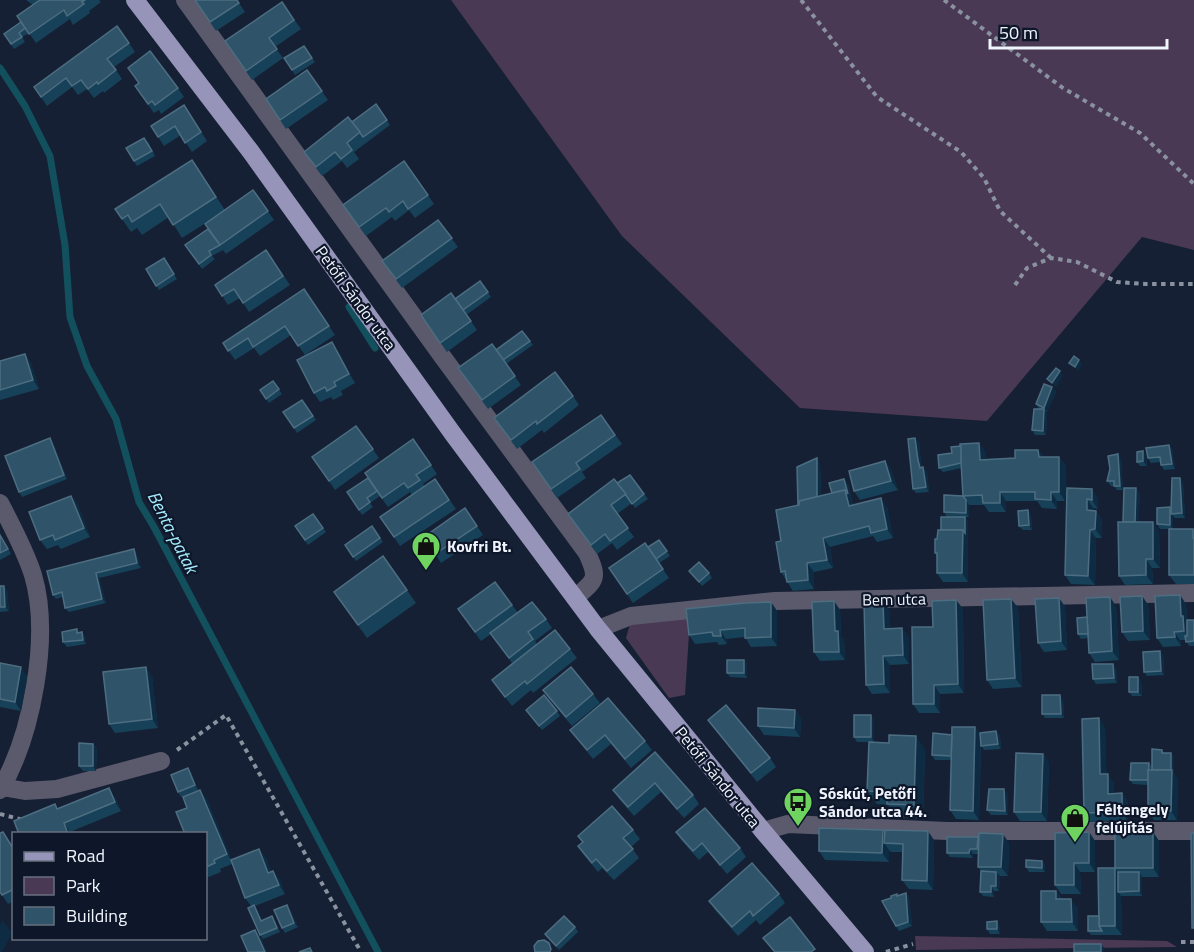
<svg xmlns="http://www.w3.org/2000/svg" width="1194" height="952" font-family="'Titillium Web',sans-serif">
  <style>
    .green { fill: #493954 }
    .lines { fill: none; stroke-linecap: round; stroke-linejoin: round }
    .stream { stroke: #13505d; stroke-width: 7 }
    .path { stroke: #8a919f; stroke-width: 4; stroke-dasharray: 4.5 4.5; stroke-linecap: butt }
    .minor { stroke: #5b5a6c; stroke-width: 18 }
    .major { stroke: #9694b8; stroke-width: 18 }
    .wall { fill: #174158 }
    .shaded-wall { fill: #0d2b42 }
    .building { fill: #2f546a; stroke: #4d6d81; stroke-width: 1.5 }
    .labels { text-anchor: middle; dominant-baseline: central; stroke-width: 4.5; stroke-linejoin: round; paint-order: stroke }
    .street-label { font-size: 16px; fill: #f0f5fd; stroke: #0e172a }
    .poi-label { font-size: 16px; font-weight: bold; fill: #f0f5fd; stroke: #0e172a; text-anchor: start }
    .water-label { font-size: 18px; font-style: italic; fill: #a6eeff; stroke: #0e172a }
  </style>
  <rect width="100%" height="100%" fill="#162034"/>
  <!-- green -->
  <g class="green">
    <path d="M 451,0 L 1194,0 L 1194,250 L 1142,237 L 987,421 L 800,408 L 622,236 Z"/>
    <path d="M 690,618 L 685,695 L 669,698 L 626,638 L 630,624 Z"/>
    <path d="M 915,936 L 1167,941 L 1177,947 L 916,950 Z"/>
  </g>
  <g class="lines">
    <!-- stream -->
    <g class="stream">
      <path d="M 0,68 L 25,106 L 50,156 L 65,245 L 70,317 L 87,366 L 116,419 L 139,502 L 154,527 L 378,952"/>
      <path d="M 349,307 L 375,348"/>
    </g>
    <!-- path -->
    <g class="path">
      <path d="M 801,0 L 877,97 L 961,152 L 984,178 L 1000,211 L 1051,258"/>
      <path d="M 944,0 L 1063,88 L 1140,133 L 1194,184"/>
      <path d="M 1015,285 L 1027,268 L 1051,258 L 1077,262 L 1117,282 L 1145,284 L 1194,284"/>
      <path d="M 177,750 L 226,715 L 361,952"/>
      <path d="M 0,814 L 23,820"/>
      <path d="M 1181,942 L 1194,942"/>
      <path d="M 886,952 L 913,944"/>
    </g>
    <!-- minor -->
    <g class="minor">
      <path d="M 185,0 L 442,356 L 587,553 C 599,579 596,580 575,598"/>
      <path d="M 0,503 C 12,526 25,550 33,575 C 51,636 32,736 0,790"/>
      <path d="M 598,629 L 631,616 L 775,601 L 1194,593"/>
      <path d="M 2,787 L 25,791 L 57,789 L 161,761"/>
      <path d="M 763,831 L 788,824 L 947,831 L 1194,831"/>
    </g>
    <!-- major -->
    <path class="major" d="M 135,0 L 251,152 L 453,434 L 598,629 L 763,831 L 865,952"/>
  </g>
  <!-- wall -->
  <g class="wall">
    <path d="M 26,0 L 99,0 L 101,2 L 89,11 L 90,13 L 73,25 L 70,19 L 36,43 L 29,33 L 22,37 L 25,42 L 14,49 L 4,34 L 21,22 L 33,5 Z"/>
    <path d="M 195,0 L 237,0 L 245,12 L 216,31 Z"/>
    <path d="M 282,2 L 301,29 L 275,47 L 283,58 L 252,80 L 225,41 Z"/>
    <path d="M 117,26 L 135,52 L 114,67 L 122,79 L 104,93 L 103,91 L 94,98 L 87,89 L 78,95 L 72,87 L 47,106 L 34,87 Z"/>
    <path d="M 304,46 L 315,62 L 295,75 L 284,58 Z"/>
    <path d="M 307,70 L 328,100 L 286,129 L 266,99 Z"/>
    <path d="M 178,88 L 184,97 L 161,114 L 159,110 L 154,113 L 141,95 Z"/>
    <path d="M 376,104 L 390,125 L 354,152 L 359,159 L 347,168 L 342,161 L 322,176 L 304,152 L 352,122 Z"/>
    <path d="M 184,105 L 207,141 L 192,152 L 181,135 L 164,146 L 151,126 Z"/>
    <path d="M 148,142 L 155,156 L 137,166 L 134,161 Z"/>
    <path d="M 192,160 L 225,210 L 253,190 L 274,220 L 226,254 L 223,250 L 212,256 L 215,259 L 202,269 L 185,245 L 208,229 L 220,214 L 182,238 L 169,217 L 142,235 L 137,228 L 131,232 L 122,219 Z"/>
    <path d="M 404,161 L 434,204 L 415,218 L 409,210 L 395,221 L 392,217 L 366,236 L 343,205 Z"/>
    <path d="M 438,220 L 458,247 L 402,288 L 382,261 Z"/>
    <path d="M 266,250 L 290,285 L 249,312 L 240,298 L 228,305 L 215,285 Z"/>
    <path d="M 164,258 L 177,279 L 159,290 L 146,269 Z"/>
    <path d="M 480,281 L 491,297 L 466,315 L 464,311 L 477,330 L 447,352 L 421,315 L 455,299 Z"/>
    <path d="M 304,289 L 335,335 L 305,355 L 291,335 L 260,356 L 254,348 L 235,360 L 223,343 Z"/>
    <path d="M 522,331 L 533,345 L 506,364 L 521,385 L 488,409 L 458,368 L 499,354 Z"/>
    <path d="M 338,351 L 355,383 L 341,391 L 343,395 L 333,400 L 331,397 L 320,402 L 314,393 Z"/>
    <path d="M 25,354 L 31,363 L 39,389 L 0,400 L 0,361 Z"/>
    <path d="M 273,381 L 282,394 L 269,403 L 260,390 Z"/>
    <path d="M 1052,387 L 1056,392 L 1047,412 L 1045,411 L 1047,414 L 1046,435 L 1035,435 L 1032,430 L 1039,409 L 1036,404 Z"/>
    <path d="M 573,396 L 579,405 L 544,433 L 542,430 L 517,449 L 494,418 Z"/>
    <path d="M 302,400 L 316,420 L 297,433 L 294,428 Z"/>
    <path d="M 601,415 L 622,444 L 582,472 L 586,478 L 557,498 L 532,462 Z"/>
    <path d="M 356,426 L 379,458 L 335,490 L 312,457 Z"/>
    <path d="M 50,438 L 53,443 L 67,479 L 22,497 L 19,492 Z"/>
    <path d="M 413,439 L 437,474 L 423,484 L 425,487 L 435,479 L 456,509 L 400,546 L 380,517 L 412,495 L 410,492 L 388,507 L 380,496 L 370,503 L 373,507 L 362,515 L 347,492 L 368,478 Z"/>
    <path d="M 919,442 L 921,464 L 922,467 L 927,472 L 929,492 L 916,493 L 913,489 Z"/>
    <path d="M 1169,445 L 1172,449 L 1175,469 L 1164,470 L 1161,465 L 1161,462 L 1151,463 L 1148,458 Z"/>
    <path d="M 1038,450 L 1044,457 L 1059,457 L 1066,466 L 1065,501 L 1057,501 L 1057,509 L 1042,508 L 1037,501 L 1006,501 L 1006,512 L 989,512 L 984,505 L 969,505 L 969,517 L 965,517 L 968,521 L 968,582 L 943,582 L 937,573 L 937,556 L 935,553 L 937,539 L 941,530 L 947,517 L 944,512 L 963,496 L 962,468 L 943,472 L 939,468 L 986,452 L 986,459 L 1015,458 Z"/>
    <path d="M 1143,451 L 1146,456 L 1147,466 L 1140,466 L 1137,462 Z"/>
    <path d="M 1118,454 L 1121,459 L 1123,490 L 1117,490 L 1114,486 L 1111,486 L 1107,481 Z"/>
    <path d="M 885,461 L 891,470 L 898,490 L 860,500 L 854,491 Z"/>
    <path d="M 820,463 L 821,496 L 832,493 L 848,484 L 853,505 L 887,507 L 893,538 L 877,542 L 873,536 L 830,547 L 833,568 L 814,572 L 814,589 L 793,591 L 781,572 L 781,541 L 798,505 Z"/>
    <path d="M 630,475 L 648,499 L 635,508 L 632,503 L 617,514 L 634,537 L 617,550 L 612,543 L 597,554 L 568,514 L 617,483 Z"/>
    <path d="M 1180,478 L 1183,482 L 1185,518 L 1175,518 L 1173,516 L 1173,529 L 1160,529 L 1157,524 L 1170,507 L 1172,509 Z"/>
    <path d="M 1067,488 L 1098,498 L 1098,509 L 1093,508 L 1093,511 L 1096,511 L 1102,520 L 1102,538 L 1096,538 L 1095,585 L 1071,584 L 1065,575 Z"/>
    <path d="M 1140,493 L 1138,522 L 1159,531 L 1160,568 L 1152,568 L 1153,584 L 1125,585 L 1119,576 L 1123,522 Z"/>
    <path d="M 71,496 L 78,505 L 90,537 L 61,549 L 58,545 L 47,549 L 40,540 Z"/>
    <path d="M 465,508 L 483,535 L 441,563 L 424,537 Z"/>
    <path d="M 1028,510 L 1031,515 L 1032,530 L 1023,530 L 1019,526 Z"/>
    <path d="M 313,514 L 326,532 L 308,545 L 295,526 Z"/>
    <path d="M 372,526 L 383,542 L 356,561 L 345,545 Z"/>
    <path d="M 1193,529 L 1194,531 L 1194,584 L 1176,584 L 1169,575 Z"/>
    <path d="M 0,534 L 11,554 L 0,560 Z"/>
    <path d="M 659,540 L 670,556 L 659,563 L 648,547 Z"/>
    <path d="M 645,543 L 669,578 L 633,603 L 609,568 Z"/>
    <path d="M 137,554 L 141,568 L 99,578 L 106,603 L 69,612 L 65,608 L 63,597 L 56,599 L 53,595 Z"/>
    <path d="M 383,556 L 416,603 L 367,638 L 334,592 Z"/>
    <path d="M 689,571 L 709,573 L 712,578 L 702,586 Z"/>
    <path d="M 495,582 L 518,613 L 546,619 L 552,628 L 535,641 L 537,644 L 570,649 L 577,658 L 533,693 L 531,690 L 512,706 L 492,680 L 512,663 L 491,634 L 481,641 L 458,609 Z"/>
    <path d="M 0,586 L 7,590 L 9,611 L 0,612 Z"/>
    <path d="M 1142,596 L 1148,605 L 1150,640 L 1128,641 L 1122,632 Z"/>
    <path d="M 1059,598 L 1065,607 L 1067,650 L 1044,652 L 1038,643 Z"/>
    <path d="M 1011,599 L 1018,608 L 1022,687 L 993,689 L 987,680 Z"/>
    <path d="M 956,600 L 963,609 L 964,693 L 940,694 L 940,713 L 919,713 L 913,704 L 933,627 Z"/>
    <path d="M 834,601 L 840,610 L 841,636 L 844,640 L 845,660 L 820,661 L 814,652 Z"/>
    <path d="M 771,602 L 777,611 L 777,646 L 751,647 L 745,637 L 726,639 L 727,644 L 719,645 L 717,642 L 695,644 L 689,635 Z"/>
    <path d="M 883,602 L 890,611 L 890,629 L 909,637 L 909,664 L 890,665 L 890,693 L 872,694 L 866,685 Z"/>
    <path d="M 1186,604 L 1187,620 L 1194,620 L 1194,646 L 1189,646 L 1186,640 L 1180,640 L 1181,646 L 1163,647 L 1157,638 Z"/>
    <path d="M 1116,606 L 1119,660 L 1095,662 L 1089,653 L 1088,638 L 1081,639 L 1078,634 L 1087,617 Z"/>
    <path d="M 77,629 L 79,632 L 82,632 L 85,637 L 86,644 L 67,647 L 63,642 Z"/>
    <path d="M 1160,651 L 1163,655 L 1164,675 L 1147,676 L 1144,672 Z"/>
    <path d="M 744,660 L 747,665 L 747,678 L 730,677 L 727,673 Z"/>
    <path d="M 0,663 L 27,676 L 21,711 L 0,707 Z"/>
    <path d="M 1113,664 L 1116,668 L 1117,683 L 1096,684 L 1093,679 Z"/>
    <path d="M 152,676 L 158,728 L 115,733 L 109,724 Z"/>
    <path d="M 1138,677 L 1141,682 L 1142,696 L 1132,696 L 1129,692 Z"/>
    <path d="M 543,690 L 593,694 L 600,703 L 572,726 L 549,699 Z"/>
    <path d="M 1063,699 L 1064,718 L 1045,718 L 1042,714 Z"/>
    <path d="M 795,710 L 801,719 L 800,737 L 764,735 L 758,726 Z"/>
    <path d="M 557,711 L 560,716 L 542,730 L 529,714 Z"/>
    <path d="M 708,720 L 770,758 L 776,767 L 757,782 Z"/>
    <path d="M 874,720 L 874,742 L 857,742 L 854,737 Z"/>
    <path d="M 975,727 L 980,735 L 996,731 L 1000,736 L 1001,749 L 984,750 L 981,745 L 979,820 L 956,819 L 950,810 L 951,760 L 935,760 L 932,755 Z"/>
    <path d="M 1105,727 L 1106,774 L 1114,783 L 1114,793 L 1122,793 L 1128,802 L 1128,821 L 1090,822 L 1084,813 Z"/>
    <path d="M 570,730 L 645,741 L 652,750 L 631,768 L 611,744 L 593,759 Z"/>
    <path d="M 93,744 L 97,748 L 96,771 L 83,771 L 79,766 Z"/>
    <path d="M 925,749 L 923,818 L 896,817 L 888,805 L 877,804 L 867,791 Z"/>
    <path d="M 1162,750 L 1164,753 L 1171,753 L 1174,757 L 1174,774 L 1178,779 L 1177,820 L 1154,820 L 1148,811 L 1148,785 L 1133,784 L 1130,780 L 1149,763 L 1152,767 Z"/>
    <path d="M 655,752 L 693,795 L 699,804 L 684,818 L 661,792 L 634,816 L 619,799 L 613,790 Z"/>
    <path d="M 1043,754 L 1049,763 L 1047,821 L 1020,821 L 1014,812 Z"/>
    <path d="M 188,768 L 191,772 L 198,790 L 181,797 L 178,792 Z"/>
    <path d="M 1008,794 L 1008,815 L 991,815 L 987,810 Z"/>
    <path d="M 115,797 L 121,811 L 70,832 L 19,834 L 58,808 Z"/>
    <path d="M 207,799 L 231,859 L 266,858 L 271,872 L 280,880 L 285,894 L 255,906 L 262,921 L 272,916 L 280,932 L 263,939 L 260,935 L 251,906 L 245,898 L 232,864 L 220,869 L 221,872 L 206,878 Z"/>
    <path d="M 633,830 L 640,839 L 631,847 L 639,858 L 614,880 L 602,868 L 598,872 L 584,855 L 578,846 L 582,842 L 578,836 Z"/>
    <path d="M 676,832 L 740,848 L 746,857 L 727,874 L 708,852 L 699,860 L 682,841 Z"/>
    <path d="M 885,832 L 934,840 L 933,890 L 909,889 L 902,880 L 903,852 L 891,852 L 889,850 L 889,862 L 825,860 L 819,851 Z"/>
    <path d="M 1089,832 L 1095,841 L 1095,872 L 1080,872 L 1081,894 L 1061,894 L 1055,885 Z"/>
    <path d="M 1153,832 L 1159,841 L 1159,877 L 1142,877 L 1142,896 L 1121,896 L 1122,935 L 1091,935 L 1088,931 L 1099,916 L 1115,868 Z"/>
    <path d="M 978,837 L 979,839 L 1009,843 L 1008,876 L 1000,876 L 999,891 L 994,891 L 994,897 L 983,896 L 980,892 L 981,871 L 978,867 L 978,854 L 973,854 L 973,858 L 950,857 L 947,853 Z"/>
    <path d="M 9,841 L 14,848 L 14,901 L 8,904 L 0,892 Z"/>
    <path d="M 1042,861 L 1045,865 L 1045,872 L 1029,872 L 1026,867 Z"/>
    <path d="M 1056,891 L 1062,899 L 1078,908 L 1078,931 L 1047,931 L 1041,922 Z"/>
    <path d="M 906,893 L 909,897 L 912,926 L 899,931 L 896,926 L 898,896 Z"/>
    <path d="M 779,894 L 785,903 L 760,925 L 756,920 L 738,936 L 715,910 L 709,901 Z"/>
    <path d="M 290,910 L 298,927 L 285,933 L 282,928 Z"/>
    <path d="M 1000,926 L 1000,934 L 990,934 L 987,929 Z"/>
    <path d="M 575,927 L 578,932 L 559,950 L 545,934 Z"/>
  </g>
  <!-- shaded-wall -->
  <g class="shaded-wall">
    <path d="M 332,342 L 338,351 L 355,383 L 349,374 Z"/>
    <path d="M 25,354 L 31,363 L 39,389 L 33,380 Z"/>
    <path d="M 1079,360 L 1082,365 L 1078,371 L 1075,367 Z"/>
    <path d="M 1060,371 L 1063,376 L 1056,387 L 1052,383 Z"/>
    <path d="M 1052,387 L 1056,392 L 1047,412 L 1044,408 Z"/>
    <path d="M 1044,409 L 1047,414 L 1046,435 L 1043,431 Z"/>
    <path d="M 50,438 L 53,443 L 67,479 L 64,475 Z"/>
    <path d="M 915,438 L 919,442 L 921,464 L 923,472 L 920,468 L 918,460 Z"/>
    <path d="M 979,443 L 986,452 L 986,469 L 980,460 Z"/>
    <path d="M 1169,445 L 1172,449 L 1175,469 L 1172,464 Z"/>
    <path d="M 1038,450 L 1045,459 L 1039,457 Z"/>
    <path d="M 1143,451 L 1146,456 L 1147,466 L 1143,461 Z"/>
    <path d="M 1118,454 L 1121,459 L 1123,490 L 1120,486 Z"/>
    <path d="M 1059,457 L 1066,466 L 1065,501 L 1059,492 Z"/>
    <path d="M 817,458 L 820,463 L 821,507 L 818,502 Z"/>
    <path d="M 885,461 L 891,470 L 898,490 L 891,481 Z"/>
    <path d="M 923,467 L 927,472 L 929,492 L 926,487 Z"/>
    <path d="M 1180,478 L 1183,482 L 1185,518 L 1182,513 Z"/>
    <path d="M 844,479 L 848,484 L 855,515 L 849,506 L 845,490 Z"/>
    <path d="M 1136,488 L 1140,493 L 1138,531 L 1135,526 Z"/>
    <path d="M 1092,489 L 1098,498 L 1098,509 L 1092,500 Z"/>
    <path d="M 1000,492 L 1006,501 L 1006,512 L 1000,503 Z"/>
    <path d="M 1051,492 L 1057,501 L 1057,509 L 1051,500 Z"/>
    <path d="M 71,496 L 78,505 L 90,537 L 84,528 Z"/>
    <path d="M 881,498 L 887,507 L 893,538 L 887,529 Z"/>
    <path d="M 1087,499 L 1093,508 L 1093,519 L 1087,510 Z"/>
    <path d="M 966,500 L 969,505 L 969,517 L 966,513 Z"/>
    <path d="M 1170,507 L 1173,512 L 1171,514 L 1173,516 L 1173,529 L 1170,525 Z"/>
    <path d="M 1028,510 L 1031,515 L 1032,530 L 1029,525 Z"/>
    <path d="M 1096,511 L 1102,520 L 1102,538 L 1095,529 Z"/>
    <path d="M 965,517 L 968,521 L 968,582 L 962,573 L 963,530 Z"/>
    <path d="M 1153,522 L 1159,531 L 1160,568 L 1153,559 Z"/>
    <path d="M 1090,530 L 1096,538 L 1095,585 L 1088,576 Z"/>
    <path d="M 823,538 L 830,547 L 833,568 L 827,560 Z"/>
    <path d="M 134,549 L 137,554 L 141,568 L 137,563 Z"/>
    <path d="M 1146,559 L 1152,568 L 1153,584 L 1146,575 Z"/>
    <path d="M 807,563 L 814,572 L 814,589 L 808,580 Z"/>
    <path d="M 96,573 L 99,578 L 106,603 L 102,599 Z"/>
    <path d="M 4,586 L 7,590 L 9,611 L 5,607 Z"/>
    <path d="M 1180,595 L 1186,604 L 1187,621 L 1190,640 L 1184,631 L 1181,616 Z"/>
    <path d="M 1142,596 L 1148,605 L 1150,640 L 1143,631 Z"/>
    <path d="M 1110,597 L 1116,606 L 1119,660 L 1112,651 Z"/>
    <path d="M 1059,598 L 1065,607 L 1067,650 L 1061,641 Z"/>
    <path d="M 1011,599 L 1018,608 L 1022,687 L 1015,678 Z"/>
    <path d="M 956,600 L 963,609 L 964,693 L 958,684 Z"/>
    <path d="M 834,601 L 840,610 L 841,636 L 844,640 L 845,660 L 839,652 L 835,631 Z"/>
    <path d="M 771,602 L 777,611 L 777,646 L 771,637 Z"/>
    <path d="M 883,602 L 890,611 L 890,638 L 884,629 Z"/>
    <path d="M 902,628 L 909,637 L 909,664 L 903,655 Z"/>
    <path d="M 720,630 L 726,639 L 727,644 L 721,636 Z"/>
    <path d="M 82,632 L 85,637 L 86,644 L 83,640 Z"/>
    <path d="M 1174,632 L 1180,640 L 1181,646 L 1175,637 Z"/>
    <path d="M 1160,651 L 1163,655 L 1164,675 L 1161,671 Z"/>
    <path d="M 883,656 L 890,665 L 890,693 L 884,684 Z"/>
    <path d="M 744,660 L 747,665 L 747,678 L 744,673 Z"/>
    <path d="M 1113,664 L 1116,668 L 1117,683 L 1114,678 Z"/>
    <path d="M 21,667 L 27,676 L 21,711 L 15,702 Z"/>
    <path d="M 146,667 L 152,676 L 158,728 L 152,719 Z"/>
    <path d="M 1138,677 L 1141,682 L 1142,696 L 1138,692 Z"/>
    <path d="M 934,685 L 940,694 L 940,713 L 934,704 Z"/>
    <path d="M 1060,695 L 1063,699 L 1064,718 L 1061,714 Z"/>
    <path d="M 795,710 L 801,719 L 800,737 L 794,728 Z"/>
    <path d="M 871,715 L 874,720 L 874,742 L 871,737 Z"/>
    <path d="M 1099,718 L 1105,727 L 1107,783 L 1100,774 Z"/>
    <path d="M 975,727 L 981,736 L 979,820 L 973,811 Z"/>
    <path d="M 996,731 L 1000,736 L 1001,749 L 998,744 Z"/>
    <path d="M 916,736 L 925,749 L 923,818 L 914,805 Z"/>
    <path d="M 93,744 L 97,748 L 96,771 L 93,766 Z"/>
    <path d="M 1171,753 L 1174,757 L 1174,774 L 1178,779 L 1177,820 L 1171,811 Z"/>
    <path d="M 1043,754 L 1049,763 L 1047,821 L 1041,812 Z"/>
    <path d="M 188,768 L 191,772 L 198,790 L 195,785 Z"/>
    <path d="M 1108,774 L 1114,783 L 1114,802 L 1108,794 Z"/>
    <path d="M 109,788 L 115,797 L 121,811 L 115,802 Z"/>
    <path d="M 1004,789 L 1008,794 L 1008,815 L 1005,811 Z"/>
    <path d="M 200,790 L 207,799 L 233,863 L 227,854 Z"/>
    <path d="M 1122,793 L 1128,802 L 1128,821 L 1122,812 Z"/>
    <path d="M 64,823 L 70,832 L 71,834 L 68,834 Z"/>
    <path d="M 883,830 L 889,839 L 884,843 L 889,850 L 889,862 L 882,853 Z"/>
    <path d="M 928,831 L 934,840 L 933,890 L 927,881 Z"/>
    <path d="M 1089,832 L 1095,841 L 1095,872 L 1089,863 Z"/>
    <path d="M 1153,832 L 1159,841 L 1159,877 L 1153,868 Z"/>
    <path d="M 1003,834 L 1009,843 L 1008,876 L 1001,867 Z"/>
    <path d="M 259,849 L 266,858 L 274,882 L 268,873 Z"/>
    <path d="M 970,849 L 973,854 L 973,858 L 969,853 Z"/>
    <path d="M 1042,861 L 1045,865 L 1045,872 L 1042,868 Z"/>
    <path d="M 1074,863 L 1080,872 L 1081,894 L 1074,885 Z"/>
    <path d="M 1115,868 L 1121,877 L 1118,892 L 1121,896 L 1122,935 L 1115,926 Z"/>
    <path d="M 273,871 L 280,880 L 285,894 L 279,885 Z"/>
    <path d="M 996,872 L 1000,876 L 999,891 L 996,886 Z"/>
    <path d="M 1139,872 L 1142,877 L 1142,896 L 1139,891 Z"/>
    <path d="M 991,886 L 994,891 L 994,897 L 991,892 Z"/>
    <path d="M 1056,891 L 1062,900 L 1056,899 Z"/>
    <path d="M 906,893 L 909,897 L 912,926 L 908,922 Z"/>
    <path d="M 1071,899 L 1078,908 L 1078,931 L 1072,922 Z"/>
    <path d="M 287,905 L 290,910 L 298,927 L 294,923 Z"/>
    <path d="M 2,920 L 12,933 L 2,952 L 0,952 L 0,925 Z"/>
    <path d="M 997,921 L 1000,926 L 1000,934 L 997,929 Z"/>
    <path d="M 255,930 L 262,939 L 267,952 L 265,952 Z"/>
    <path d="M 1101,944 L 1104,948 L 1104,952 L 1101,952 Z"/>
  </g>
  <!-- building -->
  <g class="building">
    <path d="M 40,0 L 85,0 L 82,2 L 84,4 L 67,16 L 64,10 L 29,34 L 17,16 Z"/>
    <path d="M 195,0 L 237,0 L 239,3 L 210,22 Z"/>
    <path d="M 282,2 L 294,20 L 269,38 L 277,49 L 246,71 L 225,41 Z"/>
    <path d="M 21,22 L 25,28 L 19,33 L 22,37 L 11,44 L 4,34 Z"/>
    <path d="M 117,26 L 129,43 L 107,59 L 116,70 L 98,84 L 97,82 L 88,89 L 81,80 L 72,86 L 66,78 L 41,97 L 34,87 Z"/>
    <path d="M 304,46 L 312,58 L 292,70 L 284,58 Z"/>
    <path d="M 150,51 L 178,88 L 155,105 L 152,101 L 148,104 L 135,86 L 139,83 L 128,68 Z"/>
    <path d="M 307,70 L 322,91 L 280,120 L 266,99 Z"/>
    <path d="M 376,104 L 387,120 L 363,137 L 352,122 Z"/>
    <path d="M 184,105 L 201,132 L 185,143 L 175,126 L 158,137 L 151,126 Z"/>
    <path d="M 348,117 L 360,132 L 347,143 L 352,150 L 341,159 L 335,152 L 316,167 L 304,152 Z"/>
    <path d="M 144,138 L 152,151 L 134,161 L 126,148 Z"/>
    <path d="M 192,160 L 216,197 L 173,225 L 160,204 L 132,222 L 128,215 L 122,219 L 115,209 Z"/>
    <path d="M 404,161 L 428,195 L 408,209 L 403,201 L 389,212 L 386,208 L 359,227 L 343,205 Z"/>
    <path d="M 253,190 L 268,211 L 220,245 L 205,224 Z"/>
    <path d="M 438,220 L 452,238 L 396,279 L 382,261 Z"/>
    <path d="M 208,229 L 220,245 L 209,251 L 211,255 L 199,264 L 185,245 Z"/>
    <path d="M 266,250 L 283,276 L 243,303 L 234,289 L 222,296 L 215,285 Z"/>
    <path d="M 164,258 L 174,274 L 156,286 L 146,269 Z"/>
    <path d="M 480,281 L 488,292 L 463,310 L 455,299 Z"/>
    <path d="M 304,289 L 329,326 L 298,346 L 285,326 L 253,347 L 248,338 L 228,351 L 223,343 Z"/>
    <path d="M 451,293 L 471,321 L 440,343 L 421,315 Z"/>
    <path d="M 522,331 L 530,341 L 503,360 L 496,350 Z"/>
    <path d="M 332,342 L 349,374 L 334,382 L 336,386 L 327,391 L 325,387 L 314,393 L 297,360 Z"/>
    <path d="M 492,344 L 515,376 L 482,400 L 458,368 Z"/>
    <path d="M 25,354 L 33,380 L 0,390 L 0,361 Z"/>
    <path d="M 1074,356 L 1079,360 L 1075,367 L 1069,363 Z"/>
    <path d="M 1056,368 L 1060,371 L 1052,383 L 1047,379 Z"/>
    <path d="M 555,372 L 573,396 L 537,424 L 536,421 L 511,440 L 494,418 Z"/>
    <path d="M 273,381 L 279,389 L 266,399 L 260,390 Z"/>
    <path d="M 1044,384 L 1052,387 L 1044,408 L 1036,404 Z"/>
    <path d="M 302,400 L 313,416 L 294,428 L 283,412 Z"/>
    <path d="M 1034,409 L 1044,409 L 1043,431 L 1032,430 Z"/>
    <path d="M 601,415 L 615,435 L 576,463 L 580,469 L 551,489 L 532,462 Z"/>
    <path d="M 356,426 L 373,449 L 329,481 L 312,457 Z"/>
    <path d="M 50,438 L 64,475 L 19,492 L 5,456 Z"/>
    <path d="M 915,438 L 918,460 L 920,468 L 923,467 L 926,487 L 913,489 L 908,439 Z"/>
    <path d="M 413,439 L 431,465 L 416,475 L 420,480 L 408,488 L 404,483 L 382,498 L 365,473 Z"/>
    <path d="M 979,443 L 980,460 L 1015,458 L 1015,450 L 1038,450 L 1039,457 L 1059,457 L 1059,492 L 1051,492 L 1051,500 L 1035,499 L 1035,492 L 1000,492 L 1000,503 L 983,503 L 982,495 L 963,496 L 960,444 Z"/>
    <path d="M 1169,445 L 1172,464 L 1161,465 L 1160,457 L 1148,458 L 1146,448 Z"/>
    <path d="M 961,446 L 961,463 L 939,468 L 938,455 L 952,453 L 951,447 Z"/>
    <path d="M 1143,451 L 1143,461 L 1137,462 L 1137,452 Z"/>
    <path d="M 1118,454 L 1120,486 L 1114,486 L 1114,481 L 1107,481 L 1110,469 L 1108,456 Z"/>
    <path d="M 817,458 L 817,497 L 799,501 L 799,505 L 798,505 L 797,467 Z"/>
    <path d="M 885,461 L 891,481 L 854,491 L 849,471 Z"/>
    <path d="M 630,475 L 644,494 L 632,504 L 617,483 Z"/>
    <path d="M 368,478 L 377,491 L 367,498 L 370,502 L 359,510 L 347,492 Z"/>
    <path d="M 1172,478 L 1180,478 L 1182,513 L 1171,514 Z"/>
    <path d="M 435,479 L 449,500 L 394,537 L 380,517 Z"/>
    <path d="M 614,479 L 626,494 L 611,505 L 628,528 L 610,541 L 605,534 L 591,545 L 568,514 Z"/>
    <path d="M 844,479 L 848,494 L 845,490 L 832,493 L 829,483 Z"/>
    <path d="M 1067,488 L 1092,489 L 1092,500 L 1087,499 L 1087,510 L 1096,511 L 1095,529 L 1090,530 L 1088,576 L 1065,575 Z"/>
    <path d="M 1124,488 L 1136,488 L 1135,522 L 1123,522 Z"/>
    <path d="M 845,490 L 849,506 L 881,498 L 887,529 L 871,533 L 869,526 L 823,538 L 827,560 L 807,563 L 808,580 L 787,582 L 785,571 L 781,572 L 776,542 L 781,541 L 776,510 L 799,505 L 799,501 Z"/>
    <path d="M 944,495 L 963,496 L 966,500 L 966,513 L 944,512 Z"/>
    <path d="M 71,496 L 84,528 L 55,540 L 53,535 L 40,540 L 29,512 Z"/>
    <path d="M 1170,507 L 1170,525 L 1157,524 L 1157,508 Z"/>
    <path d="M 465,508 L 477,526 L 435,554 L 424,537 Z"/>
    <path d="M 1028,510 L 1029,525 L 1019,526 L 1018,511 Z"/>
    <path d="M 313,514 L 323,528 L 305,540 L 295,526 Z"/>
    <path d="M 941,517 L 965,517 L 965,533 L 963,530 L 941,530 Z"/>
    <path d="M 1118,522 L 1153,522 L 1153,559 L 1146,559 L 1146,575 L 1119,576 Z"/>
    <path d="M 372,526 L 380,538 L 353,557 L 345,545 Z"/>
    <path d="M 1169,529 L 1193,529 L 1193,538 L 1194,538 L 1194,575 L 1169,575 Z"/>
    <path d="M 938,530 L 963,530 L 962,573 L 937,573 L 937,553 L 935,553 L 935,539 L 937,539 Z"/>
    <path d="M 0,535 L 8,549 L 0,553 Z"/>
    <path d="M 659,540 L 667,551 L 656,559 L 648,547 Z"/>
    <path d="M 645,543 L 663,569 L 627,594 L 609,568 Z"/>
    <path d="M 134,549 L 137,563 L 96,573 L 102,599 L 65,608 L 62,592 L 53,595 L 47,571 Z"/>
    <path d="M 383,556 L 407,590 L 358,625 L 334,592 Z"/>
    <path d="M 699,562 L 709,573 L 699,582 L 689,571 Z"/>
    <path d="M 495,582 L 512,605 L 475,632 L 458,609 Z"/>
    <path d="M 0,586 L 4,586 L 5,607 L 0,607 Z"/>
    <path d="M 1180,595 L 1181,616 L 1183,616 L 1184,631 L 1174,632 L 1175,637 L 1157,638 L 1155,596 Z"/>
    <path d="M 1142,596 L 1143,631 L 1122,632 L 1120,597 Z"/>
    <path d="M 1110,597 L 1112,651 L 1089,653 L 1086,598 Z"/>
    <path d="M 1059,598 L 1061,641 L 1038,643 L 1035,599 Z"/>
    <path d="M 1011,599 L 1015,678 L 987,680 L 983,600 Z"/>
    <path d="M 956,600 L 958,684 L 934,685 L 934,704 L 913,704 L 912,627 L 933,627 L 932,601 Z"/>
    <path d="M 834,601 L 835,631 L 838,631 L 839,652 L 814,652 L 812,602 Z"/>
    <path d="M 532,602 L 546,619 L 528,632 L 533,639 L 509,658 L 490,633 Z"/>
    <path d="M 771,602 L 771,637 L 745,638 L 745,628 L 720,630 L 721,636 L 713,636 L 712,632 L 689,635 L 686,609 L 745,603 Z"/>
    <path d="M 864,602 L 883,602 L 884,629 L 902,628 L 903,655 L 883,656 L 884,684 L 866,685 Z"/>
    <path d="M 1087,617 L 1088,634 L 1078,634 L 1077,618 Z"/>
    <path d="M 1187,620 L 1194,620 L 1194,641 L 1186,642 L 1185,636 L 1187,636 Z"/>
    <path d="M 77,629 L 77,633 L 82,632 L 83,640 L 63,642 L 62,632 Z"/>
    <path d="M 555,630 L 570,649 L 527,684 L 525,681 L 505,697 L 492,680 Z"/>
    <path d="M 1160,651 L 1161,671 L 1144,672 L 1143,652 Z"/>
    <rect x="727" y="660" width="17" height="13"/>
    <path d="M 0,663 L 21,667 L 15,702 L 0,699 Z"/>
    <path d="M 1092,664 L 1113,664 L 1114,678 L 1093,679 Z"/>
    <path d="M 146,667 L 152,719 L 109,724 L 103,672 Z"/>
    <path d="M 571,667 L 593,694 L 566,717 L 543,690 Z"/>
    <rect x="1129" y="677" width="9" height="15"/>
    <path d="M 544,695 L 557,711 L 539,726 L 526,710 Z"/>
    <path d="M 1042,695 L 1060,695 L 1061,714 L 1042,714 Z"/>
    <path d="M 608,698 L 645,741 L 625,759 L 605,735 L 587,750 L 570,730 Z"/>
    <path d="M 726,705 L 770,758 L 751,773 L 708,720 Z"/>
    <path d="M 758,708 L 795,710 L 794,728 L 758,726 Z"/>
    <rect x="854" y="715" width="17" height="22"/>
    <path d="M 1099,718 L 1100,774 L 1108,774 L 1108,794 L 1122,793 L 1122,812 L 1084,813 L 1082,719 Z"/>
    <path d="M 952,727 L 975,727 L 973,811 L 950,810 Z"/>
    <path d="M 996,731 L 998,744 L 981,746 L 980,733 Z"/>
    <path d="M 933,733 L 952,735 L 951,756 L 932,755 Z"/>
    <path d="M 889,735 L 916,736 L 914,805 L 887,804 L 887,792 L 867,791 L 869,742 L 889,743 Z"/>
    <path d="M 79,743 L 93,744 L 93,766 L 79,766 Z"/>
    <path d="M 1152,749 L 1162,750 L 1162,753 L 1171,753 L 1171,770 L 1152,770 Z"/>
    <path d="M 655,752 L 693,795 L 677,809 L 655,783 L 628,807 L 613,790 Z"/>
    <path d="M 1016,753 L 1043,754 L 1041,812 L 1014,812 Z"/>
    <path d="M 1131,763 L 1149,763 L 1148,780 L 1130,780 Z"/>
    <path d="M 188,768 L 195,785 L 178,792 L 171,775 Z"/>
    <path d="M 1148,770 L 1172,770 L 1171,811 L 1148,811 Z"/>
    <path d="M 109,788 L 115,802 L 64,823 L 68,834 L 19,834 L 14,821 L 55,804 L 57,809 Z"/>
    <path d="M 989,789 L 1004,789 L 1005,811 L 987,810 Z"/>
    <path d="M 200,790 L 227,854 L 214,860 L 215,863 L 206,867 L 206,834 L 185,834 L 176,812 L 187,808 L 183,797 Z"/>
    <path d="M 612,806 L 633,830 L 623,838 L 633,849 L 607,871 L 596,859 L 592,863 L 578,846 L 583,842 L 578,836 Z"/>
    <path d="M 705,808 L 740,848 L 720,865 L 702,843 L 693,851 L 676,832 Z"/>
    <path d="M 819,828 L 883,830 L 882,853 L 819,851 Z"/>
    <path d="M 885,830 L 928,831 L 927,881 L 902,880 L 903,844 L 884,843 Z"/>
    <path d="M 3,832 L 14,850 L 14,889 L 2,895 L 0,892 L 0,833 Z"/>
    <path d="M 1089,832 L 1089,863 L 1074,863 L 1074,885 L 1055,885 L 1055,833 Z"/>
    <path d="M 1153,832 L 1153,868 L 1115,868 L 1115,926 L 1099,926 L 1098,868 L 1115,868 L 1115,833 Z"/>
    <path d="M 979,833 L 1003,834 L 1001,867 L 978,867 Z"/>
    <path d="M 1191,833 L 1194,833 L 1194,928 L 1192,928 Z"/>
    <path d="M 947,837 L 978,837 L 977,849 L 970,849 L 969,853 L 947,853 Z"/>
    <path d="M 259,849 L 268,873 L 273,871 L 279,885 L 245,898 L 231,860 Z"/>
    <path d="M 1026,860 L 1042,861 L 1042,868 L 1026,867 Z"/>
    <path d="M 752,863 L 779,894 L 753,916 L 750,911 L 732,927 L 709,901 Z"/>
    <path d="M 981,871 L 996,872 L 996,886 L 991,886 L 991,892 L 980,892 Z"/>
    <path d="M 1118,872 L 1139,872 L 1139,891 L 1118,892 Z"/>
    <path d="M 1041,891 L 1056,891 L 1056,899 L 1071,899 L 1072,922 L 1041,922 Z"/>
    <path d="M 906,893 L 908,922 L 896,926 L 882,901 L 891,898 L 891,896 L 897,894 L 897,896 Z"/>
    <path d="M 254,905 L 261,921 L 272,916 L 277,928 L 260,935 L 248,908 Z"/>
    <path d="M 287,905 L 294,923 L 282,928 L 274,910 Z"/>
    <path d="M 564,916 L 575,927 L 556,946 L 545,934 Z"/>
    <path d="M 1088,916 L 1099,916 L 1099,926 L 1102,931 L 1088,931 Z"/>
    <path d="M 790,917 L 815,949 L 811,952 L 775,952 L 763,938 Z"/>
    <path d="M 997,921 L 997,929 L 987,929 L 987,922 Z"/>
    <path d="M 255,930 L 265,952 L 248,952 L 241,936 Z"/>
    <path d="M 544,940 L 549,943 L 551,949 L 550,952 L 535,952 L 534,946 L 538,941 Z"/>
    <rect x="1074" y="944" width="27" height="8"/>
    <path d="M 310,948 L 312,952 L 299,952 Z"/>
  </g>
  <!-- icons -->
  <defs>
    <g id="shop-pin" transform="scale(1.5)"><path d="M0 17L-7.5 6A9.5 9.5 0 1 1 7.5 6Z" fill="#6fd35f" stroke="#0e172a"/><path d="M-5-2.5h2.3a2.7 3.5 0 0 1 5.4 0H5L5.5 6h-11ZM-1.5-2.5h3a1.5 2.3 0 0 0-3 0Z" fill="#111"/></g>
    <g id="bus-pin" transform="scale(1.5)"><path d="M0 17L-7.5 6A9.5 9.5 0 1 1 7.5 6Z" fill="#6fd35f" stroke="#0e172a"/><path d="M-5-6H5V4H4V6H2V4H-2V6H-4V4H-5ZM-3.5-4V0h7V-4ZM-3.5 1.2v1.5H-2V1.2ZM2 1.2v1.5H3.5V1.2Z" fill="#111"/></g>
  </defs>
  <g fill-rule="evenodd">
    <use href="#shop-pin" x="426" y="546"/>
    <use href="#bus-pin" x="798" y="802"/>
    <use href="#shop-pin" x="1075" y="818"/>
  </g>
  <g class="labels">
    <!-- street labels -->
    <g class="street-label">
      <text transform="translate(356 298) rotate(54)">Petőfi Sándor utca</text>
      <text transform="translate(894 599) rotate(-1)">Bem utca</text>
      <text transform="translate(718 777) rotate(51)">Petőfi Sándor utca</text>
    </g>
    <!-- poi labels -->
    <g class="poi-label">
      <text x="447" y="546">Kovfri Bt.</text>
      <text x="819" y="793">Sóskút, Petőfi<tspan x="819" dy="18">Sándor utca 44.</tspan></text>
      <text x="1096" y="809">Féltengely<tspan x="1096" dy="18">felújítás</tspan></text>
    </g>
    <!-- water labels -->
    <g class="water-label">
      <text transform="translate(173 532) rotate(63)">Benta-patak</text>
    </g>
  </g>
  <!-- legend -->
  <rect x="12" y="832" width="195" height="108" fill="#0e172a" stroke="#68707e" stroke-width="1.5"/>
  <rect x="24" y="852" width="30" height="9" fill="#9694b8" stroke="#68707e" stroke-width="1.5"/>
  <text x="66" y="862" font-size="18" fill="#f0f5fd">Road</text>
  <rect x="24" y="877" width="30" height="18" fill="#493954" stroke="#68707e" stroke-width="1.5"/>
  <text x="66" y="892" font-size="18" fill="#f0f5fd">Park</text>
  <rect x="24" y="907" width="30" height="18" fill="#2f546a" stroke="#68707e" stroke-width="1.5"/>
  <text x="66" y="922" font-size="18" fill="#f0f5fd">Building</text>
  <!-- scale -->
  <path d="M990 39v9h177v-9" fill="none" stroke="#f0f5fd" stroke-width="3"/>
  <text x="999" y="39" font-size="18" fill="#f0f5fd" stroke="#0e172a" stroke-width="4.5" paint-order="stroke">50 m</text>
</svg>
